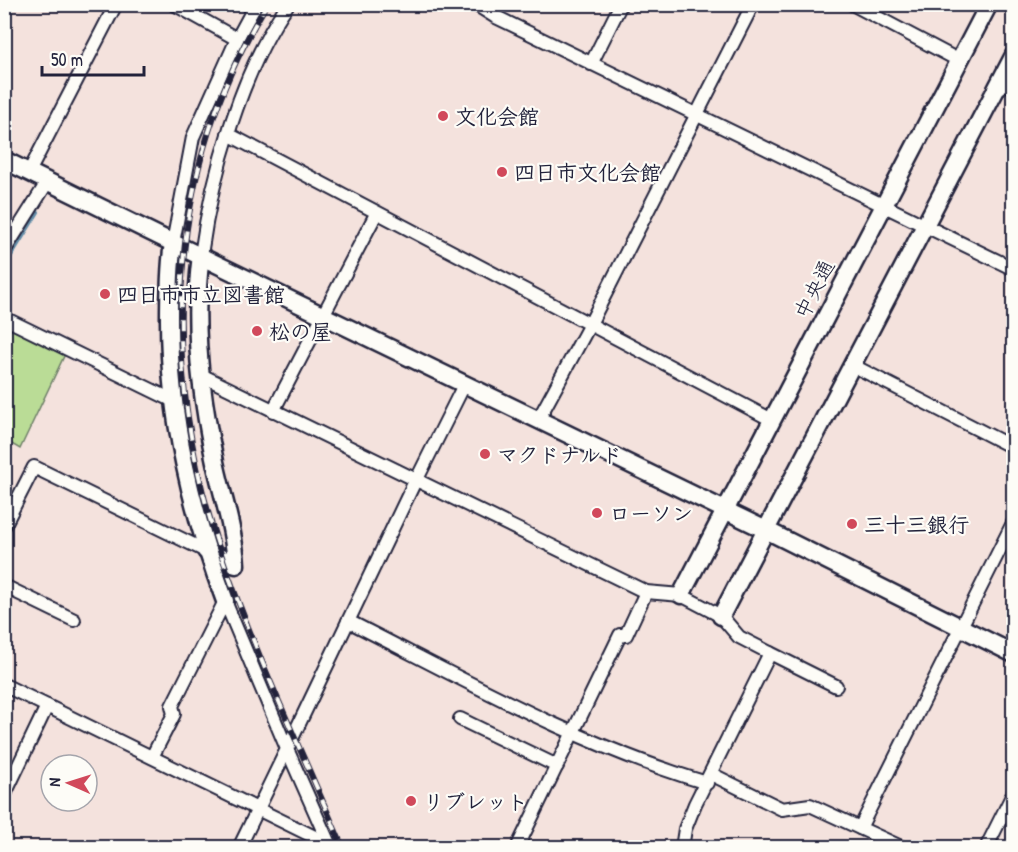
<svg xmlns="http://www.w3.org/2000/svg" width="1018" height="852" font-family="'Patrick Hand','Klee One',sans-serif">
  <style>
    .green { fill: #badc96; stroke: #6e7f68; stroke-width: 1.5 }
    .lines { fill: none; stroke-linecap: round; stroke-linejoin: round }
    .stream { stroke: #638da8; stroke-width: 4 }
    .street-tunnel { stroke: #cabcbd; stroke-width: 12; stroke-dasharray: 12 6; stroke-linecap: butt }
    .street-casing { stroke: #22223b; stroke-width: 16 }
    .secondary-casing { stroke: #22223b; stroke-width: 21 }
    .street { stroke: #fdfcf7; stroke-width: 12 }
    .secondary { stroke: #fdfcf7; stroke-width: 16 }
    .rail-casing { stroke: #22223b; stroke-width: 6 }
    .rail { stroke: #fdfcf7; stroke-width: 4; stroke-dasharray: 11; stroke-linecap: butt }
    .poi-dot { fill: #d1495b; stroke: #fdfcf7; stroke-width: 2 }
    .labels { text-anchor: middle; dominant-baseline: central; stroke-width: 4.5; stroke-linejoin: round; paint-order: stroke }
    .poi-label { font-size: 21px; font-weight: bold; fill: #22223b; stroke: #fdfcf7; text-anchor: start }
    .street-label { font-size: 21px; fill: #22223b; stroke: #fdfcf7 }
  </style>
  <rect width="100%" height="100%" fill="#f4e2dd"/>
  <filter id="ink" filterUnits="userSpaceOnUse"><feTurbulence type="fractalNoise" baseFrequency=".0167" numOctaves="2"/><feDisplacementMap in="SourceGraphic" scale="12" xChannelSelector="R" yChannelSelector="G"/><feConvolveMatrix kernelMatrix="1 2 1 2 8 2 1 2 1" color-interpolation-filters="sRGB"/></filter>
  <g filter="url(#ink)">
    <!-- green -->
    <path class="green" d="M 4,325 L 65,354 L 20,449 L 5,440 Z"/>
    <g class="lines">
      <!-- stream -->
      <path class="stream" d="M 4,267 L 38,212"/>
      <!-- street-tunnel -->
      <path class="street-tunnel" d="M 237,39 L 261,52"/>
      <!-- street casing -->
      <g class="street-casing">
        <g id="street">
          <path d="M 174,4 L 237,39"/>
          <path d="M 475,4 L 494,16 L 1014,269"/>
          <path d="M 852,4 L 960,61"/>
          <path d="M 591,64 L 621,4"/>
          <path d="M 1000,81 L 1014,88"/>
          <path d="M 228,134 L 772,420"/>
          <path d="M 29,172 L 116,4"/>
          <path d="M 173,243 L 193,137 L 237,39 L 256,4"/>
          <path d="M 4,251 L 48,181"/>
          <path d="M 201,255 C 212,175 241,71 288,4"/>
          <path d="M 4,318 L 174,401"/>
          <path d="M 852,365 L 1014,448"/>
          <path d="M 201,375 L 646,592 L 681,595 L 721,616 L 739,637 L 770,653 L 695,804 L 685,829 L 682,848"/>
          <path d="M 273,411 L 376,214"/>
          <path d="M 538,420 L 590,324 L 753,4"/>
          <path d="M 417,479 L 465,383"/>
          <path d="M 4,526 L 34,467 L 206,551"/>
          <path d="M 4,586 L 74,620"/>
          <path d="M 348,621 C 465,680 581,746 707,783"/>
          <path d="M 770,653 L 836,686"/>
          <path d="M 4,685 L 47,706"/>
          <path d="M 460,719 L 557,766"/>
          <path d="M 152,757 L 174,714 L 172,706 L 225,601 L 287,749 L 239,848"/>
          <path d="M 711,774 L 782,809 L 810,805 L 903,848"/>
          <path d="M 4,796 L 47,706 L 337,848"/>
          <path d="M 860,828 L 1014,521"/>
          <path d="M 330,846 L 287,749 L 416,479"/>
          <path d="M 4,847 L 5,848"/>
          <path d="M 517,848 L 620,635 L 626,635 L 646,592"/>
          <path d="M 986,848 L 1014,792"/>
        </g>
      </g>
      <!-- secondary casing -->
      <g class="secondary-casing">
        <g id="secondary">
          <path d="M 4,160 L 173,243 C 169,268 169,294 169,320 C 169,418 191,510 225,601"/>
          <path d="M 173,243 L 766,530 L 1014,654"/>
          <path d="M 201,255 C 192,322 200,391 214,457 C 221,493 234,527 236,565 L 206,551"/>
          <path d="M 681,595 L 989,4"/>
          <path d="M 721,616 L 1014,55"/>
        </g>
      </g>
      <!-- street -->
      <use href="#street" class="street"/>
      <!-- secondary -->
      <use href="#secondary" class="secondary"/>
      <!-- rail casing -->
      <g class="rail-casing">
        <path id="rail" d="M 267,4 C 165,172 159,368 220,551 C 254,652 301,749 343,848"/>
      </g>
      <!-- rail -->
      <use href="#rail" class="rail"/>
    </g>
  </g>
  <!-- markers -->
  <g class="poi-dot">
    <circle cx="443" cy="116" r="6"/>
    <circle cx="502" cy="172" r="6"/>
    <circle cx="105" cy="294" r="6"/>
    <circle cx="257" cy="331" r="6"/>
    <circle cx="485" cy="454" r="6"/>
    <circle cx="597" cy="513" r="6"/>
    <circle cx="852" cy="524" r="6"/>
    <circle cx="411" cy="801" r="6"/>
  </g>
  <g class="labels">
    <!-- poi labels -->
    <g class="poi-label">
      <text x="455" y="116">文化会館</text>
      <text x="514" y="172">四日市文化会館</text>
      <text x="117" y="294">四日市市立図書館</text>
      <text x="269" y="331">松の屋</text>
      <text x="497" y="454">マクドナルド</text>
      <text x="609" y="513">ローソン</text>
      <text x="864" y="524">三十三銀行</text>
      <text x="423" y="801">リブレット</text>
    </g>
    <!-- street labels -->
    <g class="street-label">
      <text transform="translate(814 289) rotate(-63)">中央通</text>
    </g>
  </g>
  <!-- margin -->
  <rect width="1018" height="852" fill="none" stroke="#fdfcf7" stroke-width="24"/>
  <rect x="12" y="12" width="994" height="828" fill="none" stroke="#22223b" stroke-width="2" filter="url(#ink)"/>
  <!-- north arrow -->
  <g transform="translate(69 783) rotate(273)"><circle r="28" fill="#fdfcf7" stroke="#a5a5ac" stroke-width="1.5"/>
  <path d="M0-4.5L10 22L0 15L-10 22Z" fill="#d1495b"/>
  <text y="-9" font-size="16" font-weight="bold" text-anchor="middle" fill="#22223b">N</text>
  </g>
  <!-- scale -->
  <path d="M42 66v9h102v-9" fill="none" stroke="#22223b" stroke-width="3"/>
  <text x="51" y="66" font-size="18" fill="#22223b" stroke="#fdfcf7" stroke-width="4.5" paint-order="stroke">50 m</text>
</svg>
